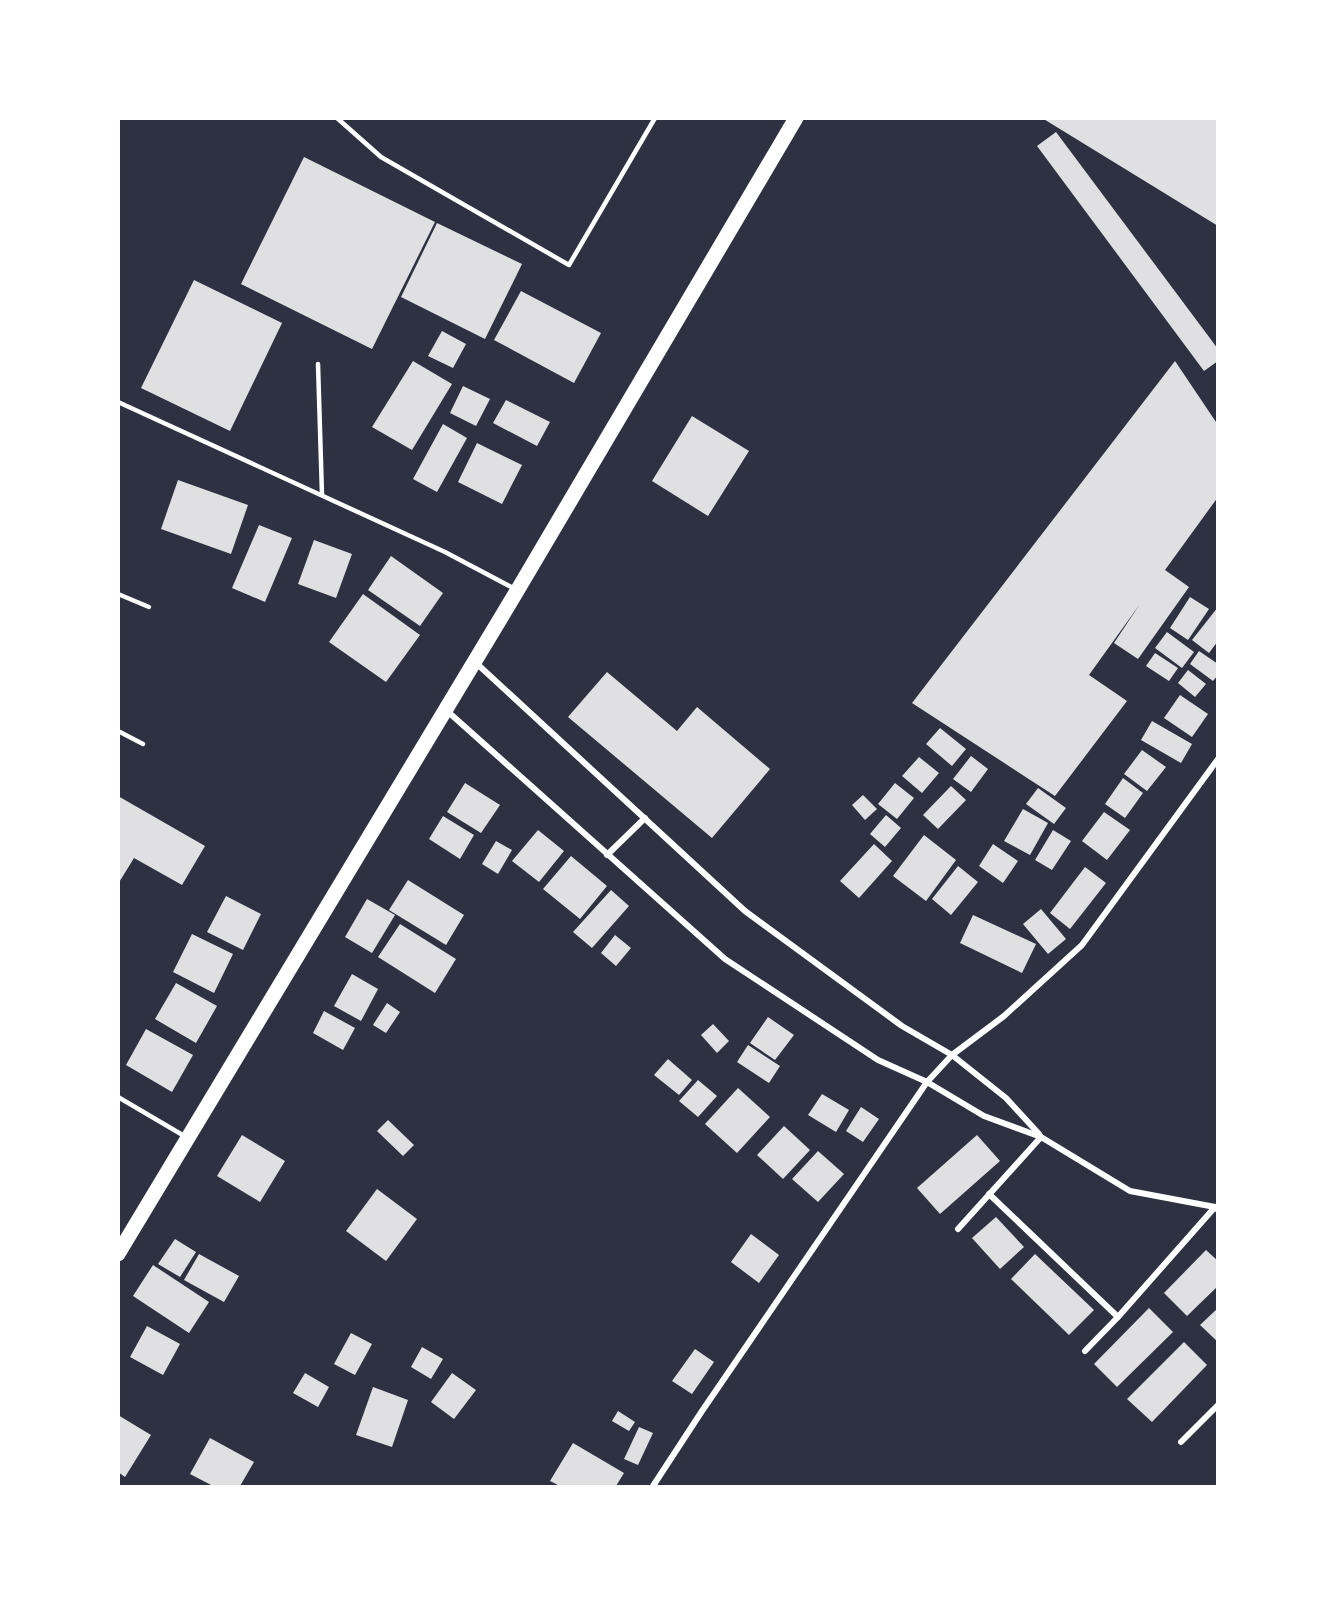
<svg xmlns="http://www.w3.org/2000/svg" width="1336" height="1605" font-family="Karla,sans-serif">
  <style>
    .building { fill: #e0e0e3 }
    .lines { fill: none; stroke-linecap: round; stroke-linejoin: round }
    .service { stroke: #fff; stroke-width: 4.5 }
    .minor { stroke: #fff; stroke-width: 6 }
    .primary { stroke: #fff; stroke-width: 15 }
  </style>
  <rect width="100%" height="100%" fill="#2d3142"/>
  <!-- building -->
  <g class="building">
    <path d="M 1042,118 L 1218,118 L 1218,226 Z"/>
    <path d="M 1056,132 L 1218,349 L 1218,361 L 1204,371 L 1037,146 Z"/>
    <path d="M 304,157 L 435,222 L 372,349 L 241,284 Z"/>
    <path d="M 437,223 L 522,264 L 485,339 L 401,297 Z"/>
    <path d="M 194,280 L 282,323 L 230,431 L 141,388 Z"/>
    <path d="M 521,291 L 601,333 L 574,383 L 494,340 Z"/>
    <path d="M 442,331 L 466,344 L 453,368 L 428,356 Z"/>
    <path d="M 413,361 L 452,384 L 412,450 L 372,427 Z"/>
    <path d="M 1175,361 L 1218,425 L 1218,497 L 1165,570 L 1189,587 L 1138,659 L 1114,643 L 1140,604 L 1089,675 L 1127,701 L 1055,796 L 912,703 Z"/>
    <path d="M 463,386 L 490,399 L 476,426 L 450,413 Z"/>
    <path d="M 506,400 L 550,422 L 537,446 L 493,423 Z"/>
    <path d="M 692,416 L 749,451 L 708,516 L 652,481 Z"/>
    <path d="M 443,424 L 467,438 L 437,492 L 413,479 Z"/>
    <path d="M 477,443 L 522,465 L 502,504 L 458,482 Z"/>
    <path d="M 178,480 L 248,505 L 231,554 L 161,529 Z"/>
    <path d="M 259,525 L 292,538 L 265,602 L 232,588 Z"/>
    <path d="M 314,540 L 352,554 L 336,598 L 298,584 Z"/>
    <path d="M 391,556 L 443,593 L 420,626 L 368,590 Z"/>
    <path d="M 363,594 L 420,635 L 386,682 L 329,642 Z"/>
    <path d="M 1190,597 L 1209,609 L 1188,640 L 1170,628 Z"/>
    <path d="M 1218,607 L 1218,641 L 1209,653 L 1192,640 Z"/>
    <path d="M 1167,632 L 1194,652 L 1182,668 L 1155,648 Z"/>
    <path d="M 1199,651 L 1218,664 L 1218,675 L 1213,681 L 1190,664 Z"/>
    <path d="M 1155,653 L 1178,668 L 1169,681 L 1146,666 Z"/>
    <path d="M 1188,670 L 1206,684 L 1195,697 L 1178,683 Z"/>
    <path d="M 607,672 L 677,731 L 697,707 L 770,769 L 712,838 L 568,717 Z"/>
    <path d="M 1180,695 L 1208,714 L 1192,737 L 1164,718 Z"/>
    <path d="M 1152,721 L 1192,744 L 1181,763 L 1141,740 Z"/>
    <path d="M 940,728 L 966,749 L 952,766 L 926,744 Z"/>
    <path d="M 1142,750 L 1166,767 L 1147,791 L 1124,774 Z"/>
    <path d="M 971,756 L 988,769 L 971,792 L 953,779 Z"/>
    <path d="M 919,757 L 939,773 L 922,793 L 902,776 Z"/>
    <path d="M 1123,778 L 1143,793 L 1125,818 L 1105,804 Z"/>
    <path d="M 465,783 L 500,805 L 481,833 L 447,812 Z"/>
    <path d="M 895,783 L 914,798 L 897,819 L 878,804 Z"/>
    <path d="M 951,786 L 966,800 L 938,829 L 923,815 Z"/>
    <path d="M 1038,788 L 1066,808 L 1054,824 L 1026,804 Z"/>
    <path d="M 863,795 L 877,809 L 865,820 L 852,805 Z"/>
    <path d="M 118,796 L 205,846 L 182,885 L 134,858 L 118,884 Z"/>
    <path d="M 1023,809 L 1048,823 L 1030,855 L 1004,841 Z"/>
    <path d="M 1104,812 L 1130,830 L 1107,860 L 1082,841 Z"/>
    <path d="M 886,815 L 901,828 L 885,847 L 870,834 Z"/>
    <path d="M 443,816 L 474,835 L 460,859 L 429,839 Z"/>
    <path d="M 538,830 L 564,851 L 539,882 L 512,861 Z"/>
    <path d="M 1053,830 L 1071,841 L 1052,870 L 1035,860 Z"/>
    <path d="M 924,835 L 956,860 L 926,901 L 893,876 Z"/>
    <path d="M 496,841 L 512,850 L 498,874 L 482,864 Z"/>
    <path d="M 874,844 L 892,861 L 859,898 L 840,881 Z"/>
    <path d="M 993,844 L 1018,861 L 1003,883 L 979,866 Z"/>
    <path d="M 571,856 L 607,886 L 580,919 L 543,889 Z"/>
    <path d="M 958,866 L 978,882 L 951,915 L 932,899 Z"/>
    <path d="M 1085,867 L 1106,883 L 1070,929 L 1050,913 Z"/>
    <path d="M 408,880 L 464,915 L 446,945 L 389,910 Z"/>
    <path d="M 611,890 L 629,906 L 592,948 L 573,932 Z"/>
    <path d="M 226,896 L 261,914 L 243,950 L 207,932 Z"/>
    <path d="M 367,899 L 395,915 L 372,953 L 345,937 Z"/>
    <path d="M 1041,909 L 1066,939 L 1048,954 L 1023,924 Z"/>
    <path d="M 973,915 L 1036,944 L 1022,973 L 960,943 Z"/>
    <path d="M 400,924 L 456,959 L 435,993 L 378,957 Z"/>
    <path d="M 192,934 L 233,954 L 214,993 L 173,972 Z"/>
    <path d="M 615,935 L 631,948 L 616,966 L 601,953 Z"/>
    <path d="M 352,974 L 378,989 L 361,1021 L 334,1006 Z"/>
    <path d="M 176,983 L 217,1006 L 196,1043 L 155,1019 Z"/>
    <path d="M 387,1003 L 400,1012 L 386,1033 L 373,1025 Z"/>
    <path d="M 324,1011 L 355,1028 L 343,1050 L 313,1033 Z"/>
    <path d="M 768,1017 L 794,1035 L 775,1060 L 750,1043 Z"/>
    <path d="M 713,1024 L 729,1041 L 717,1053 L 701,1035 Z"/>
    <path d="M 146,1029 L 193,1055 L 172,1092 L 126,1065 Z"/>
    <path d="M 748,1045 L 780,1066 L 769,1083 L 737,1062 Z"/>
    <path d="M 668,1059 L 692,1080 L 679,1095 L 654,1075 Z"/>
    <path d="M 698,1080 L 717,1096 L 698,1117 L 679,1101 Z"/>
    <path d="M 738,1088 L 770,1117 L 737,1153 L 705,1124 Z"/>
    <path d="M 822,1094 L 849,1110 L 836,1132 L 808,1115 Z"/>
    <path d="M 861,1107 L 879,1119 L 863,1142 L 846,1131 Z"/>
    <path d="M 388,1120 L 414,1145 L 403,1156 L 377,1131 Z"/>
    <path d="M 784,1126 L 810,1150 L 783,1179 L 757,1155 Z"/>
    <path d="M 242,1135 L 285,1161 L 260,1202 L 217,1176 Z"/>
    <path d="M 977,1135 L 1000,1161 L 940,1214 L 917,1188 Z"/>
    <path d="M 818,1151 L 844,1174 L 818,1202 L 792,1179 Z"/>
    <path d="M 377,1189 L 417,1219 L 386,1261 L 346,1231 Z"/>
    <path d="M 996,1217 L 1024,1247 L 1000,1269 L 972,1238 Z"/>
    <path d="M 751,1234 L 779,1255 L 759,1283 L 731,1262 Z"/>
    <path d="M 175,1239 L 196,1252 L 180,1277 L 158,1264 Z"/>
    <path d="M 1206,1250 L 1218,1261 L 1218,1286 L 1187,1316 L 1164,1293 Z"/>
    <path d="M 199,1254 L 239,1276 L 224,1302 L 184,1280 Z"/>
    <path d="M 1035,1254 L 1094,1310 L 1069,1335 L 1011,1279 Z"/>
    <path d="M 153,1265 L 209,1302 L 189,1333 L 133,1296 Z"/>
    <path d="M 1149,1308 L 1173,1332 L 1117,1387 L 1094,1364 Z"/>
    <path d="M 1218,1308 L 1218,1342 L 1200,1325 Z"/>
    <path d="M 147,1326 L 180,1344 L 163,1375 L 130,1357 Z"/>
    <path d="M 351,1333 L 372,1344 L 355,1375 L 334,1364 Z"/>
    <path d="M 1184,1342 L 1207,1365 L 1152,1422 L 1127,1399 Z"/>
    <path d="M 422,1347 L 443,1359 L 431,1379 L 411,1367 Z"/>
    <path d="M 695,1349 L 714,1362 L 692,1394 L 672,1381 Z"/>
    <path d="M 305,1373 L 329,1387 L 318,1407 L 293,1393 Z"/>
    <path d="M 452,1373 L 476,1390 L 454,1419 L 431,1402 Z"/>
    <path d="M 373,1387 L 408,1400 L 392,1447 L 356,1435 Z"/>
    <path d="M 618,1411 L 635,1422 L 629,1431 L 612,1421 Z"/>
    <path d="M 118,1415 L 151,1435 L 125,1477 L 118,1472 Z"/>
    <path d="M 639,1427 L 653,1433 L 638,1465 L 624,1459 Z"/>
    <path d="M 210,1438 L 254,1462 L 240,1486 L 213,1486 L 190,1474 Z"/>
    <path d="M 573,1443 L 624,1473 L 616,1486 L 560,1486 L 550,1481 Z"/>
  </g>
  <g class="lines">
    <!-- service -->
    <g class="service">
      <path d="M 337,118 L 381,157 L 569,265 L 655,118"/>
      <path d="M 318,364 L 322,495"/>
      <path d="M 118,402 L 445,552 L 515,589"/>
      <path d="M 118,594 L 149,607"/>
      <path d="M 118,731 L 143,744"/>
      <path d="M 118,1097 L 186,1137"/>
    </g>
    <!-- minor -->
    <g class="minor">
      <path d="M 475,662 L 745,911 L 902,1026 L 952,1055 L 1006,1098 L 1039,1134"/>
      <path d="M 446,710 L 725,959 L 878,1060 L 927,1082 L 984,1116 L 1041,1137 L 1130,1191 L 1215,1207 L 1218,1210"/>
      <path d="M 607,855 L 645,818"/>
      <path d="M 989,1194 L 1118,1317"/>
      <path d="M 958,1229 L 1041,1137"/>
      <path d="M 1085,1351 L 1118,1317 L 1215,1207"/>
      <path d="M 1181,1442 L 1218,1405"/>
      <path d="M 653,1486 L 702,1411 L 927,1082 L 952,1055 L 1004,1016 L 1082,945 L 1218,759"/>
    </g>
    <!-- primary -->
    <path class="primary" d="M 118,1254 L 517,591 L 796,118"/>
  </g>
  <!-- border -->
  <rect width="1336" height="1605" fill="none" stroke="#ffffff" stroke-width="240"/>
</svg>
